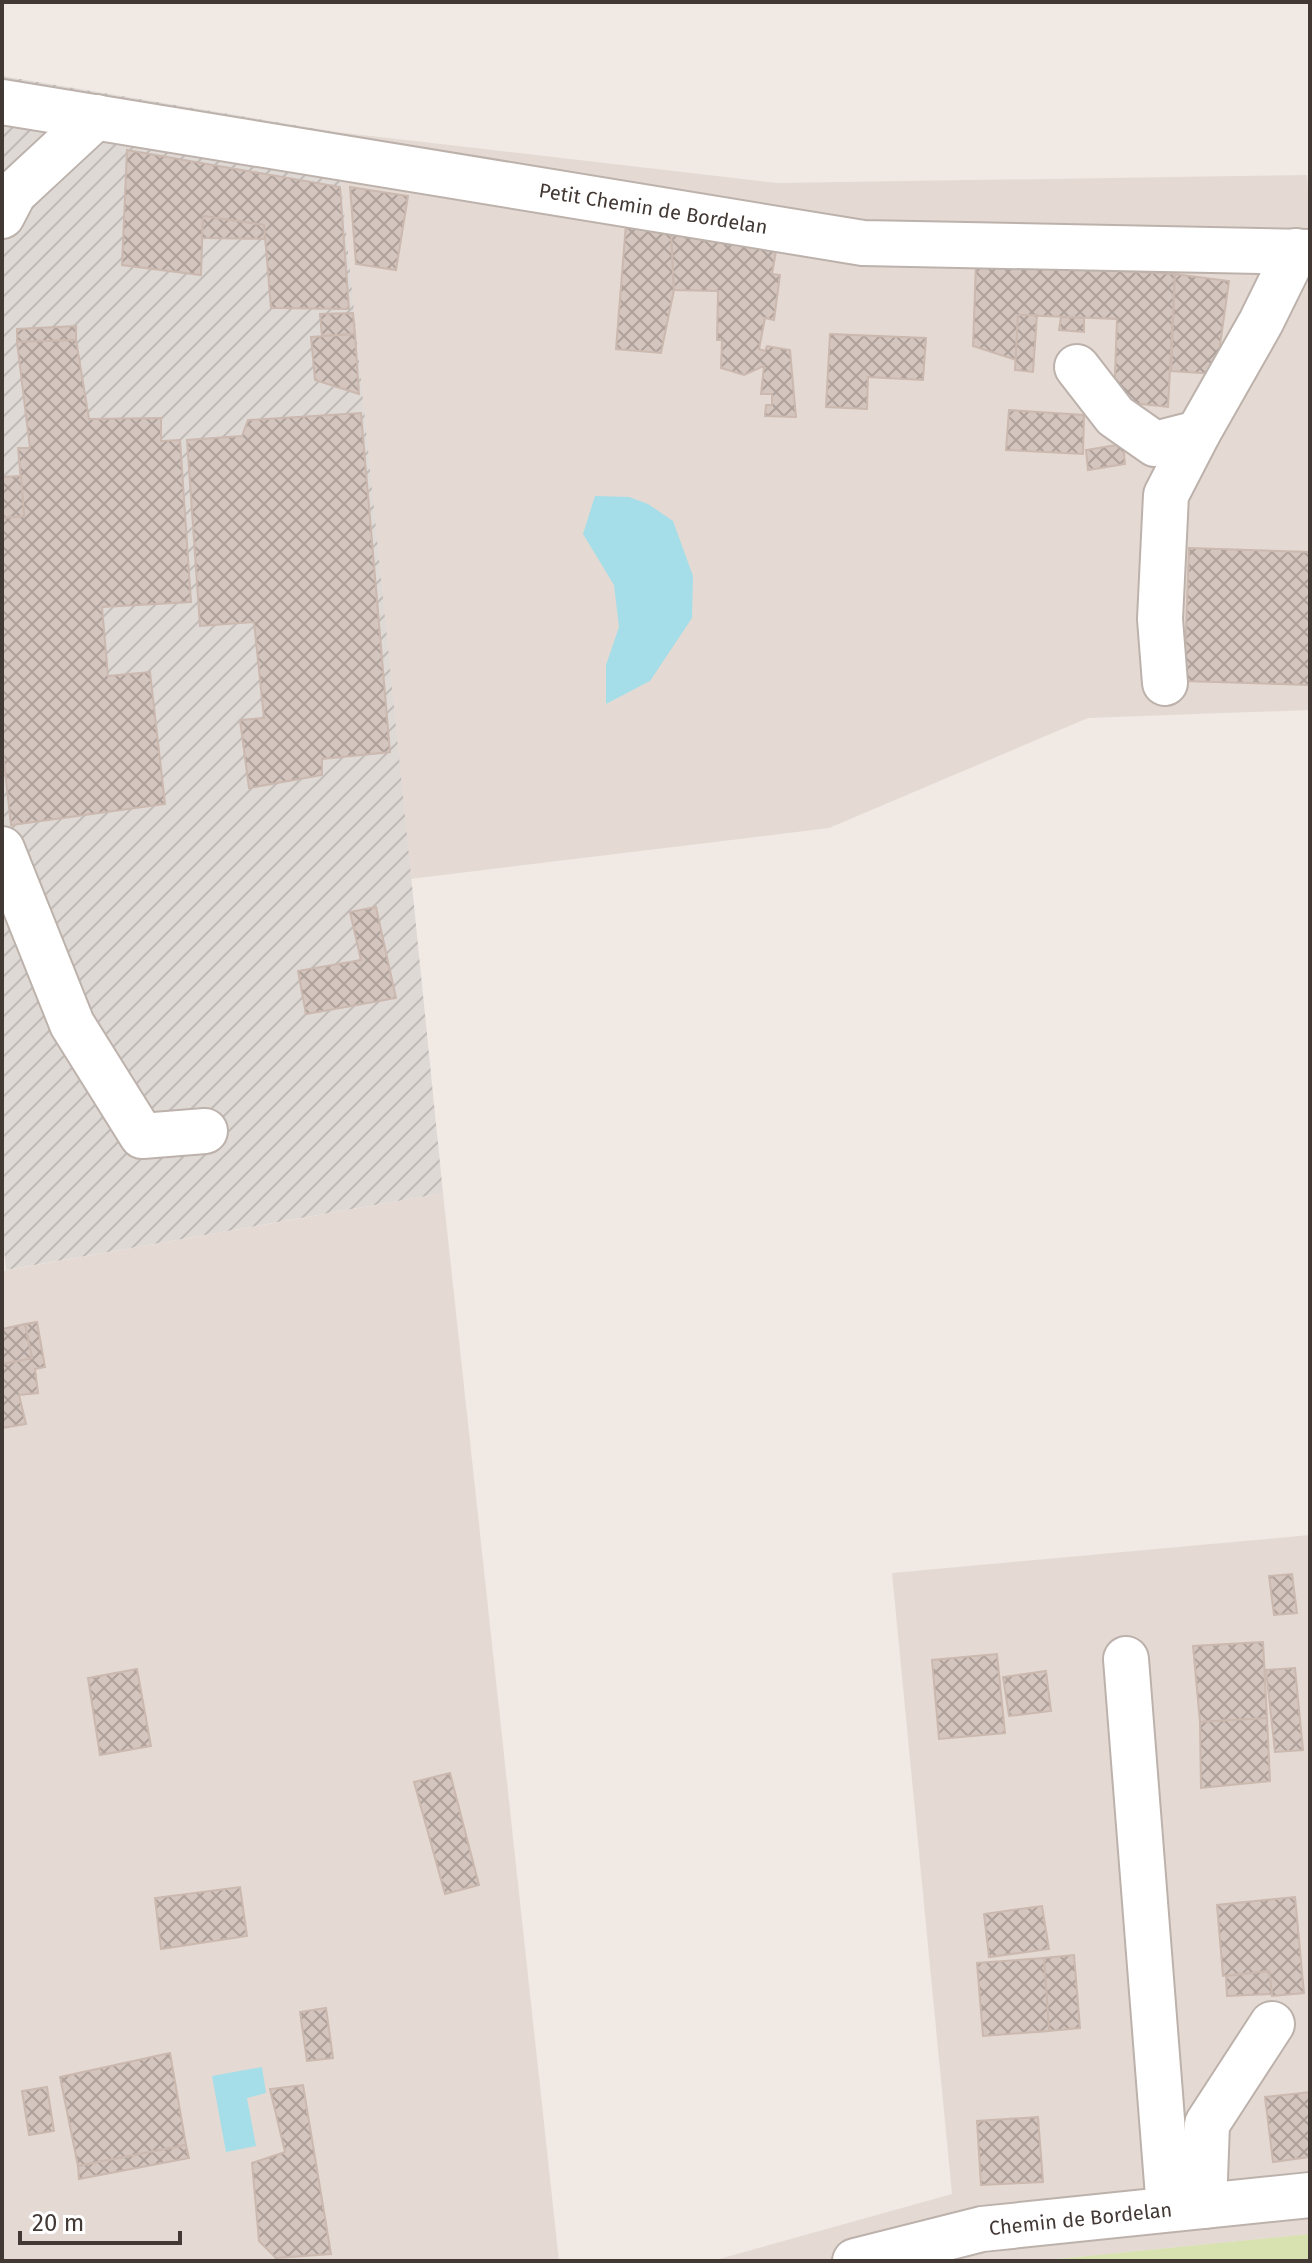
<svg xmlns="http://www.w3.org/2000/svg" width="1312" height="2263" font-family="'Fira Sans',sans-serif">
  <style>
    .residential { fill: #e4dad3 }
    .industrial { fill: url(#industrial-furrows) }
    .green { fill: #d8e1b0 }
    .water { fill: #a5dee8 }
    .building { fill: url(#building-cross-hatch); stroke: #cbb8af; stroke-width: 2 }
    .lines { fill: none; stroke-linecap: round; stroke-linejoin: round }
    .minor-casing { stroke: #bdb2ab; stroke-width: 48 }
    .minor { stroke: #fff; stroke-width: 44 }
    .labels { text-anchor: middle; dominant-baseline: central; stroke-width: 7; stroke-linejoin: round; paint-order: stroke }
    .street-label { font-size: 20px; fill: #423935; stroke: #fff }
  </style>
  <defs>
    <pattern id="industrial-furrows" width="10" height="10" patternUnits="userSpaceOnUse" patternTransform="scale(2)"><rect width="10" height="10" fill="#dfd9d6"/><path d="M-1 1l2-2M0 10L10 0M9 11l2-2" fill="none" stroke="#c1bbb8"/></pattern>
    <pattern id="building-cross-hatch" width="8" height="8" patternUnits="userSpaceOnUse" patternTransform="scale(2)"><rect width="8" height="8" fill="#d4c5be"/><path d="M0 0l8 8M0 8l8-8" fill="none" stroke="#aea19b"/></pattern>
  </defs>
  <rect width="100%" height="100%" fill="#f0e9e4"/>
  <!-- residential -->
  <g class="residential">
    <path d="M 336,132 L 778,183 L 1307,175 L 1310,217 L 1310,710 L 1088,718 L 829,828 L 410,879 Z"/>
    <path d="M 443,1193 L 559,2261 L 2,2261 L 2,1271 Z"/>
    <path d="M 1310,1535 L 1310,2234 L 1037,2261 L 712,2261 L 952,2194 L 892,1573 Z"/>
  </g>
  <!-- industrial -->
  <path class="industrial" d="M 2,76 L 336,132 L 443,1193 L 6,1270 L 2,1231 Z"/>
  <!-- green -->
  <path class="green" d="M 1310,2234 L 1310,2261 L 1037,2261 Z"/>
  <!-- water -->
  <g class="water">
    <path d="M 595,496 L 629,497 L 648,504 L 673,521 L 693,576 L 692,618 L 650,681 L 606,704 L 606,665 L 619,627 L 614,585 L 583,534 Z"/>
    <path d="M 262,2067 L 266,2093 L 247,2098 L 256,2146 L 226,2152 L 212,2076 Z"/>
  </g>
  <!-- building -->
  <g class="building">
    <path d="M 127,150 L 340,187 L 349,309 L 271,308 L 264,225 L 203,216 L 201,275 L 122,265 Z"/>
    <path d="M 350,187 L 408,196 L 396,270 L 356,264 Z"/>
    <path d="M 203,216 L 264,225 L 265,239 L 202,238 Z"/>
    <path d="M 626,224 L 671,231 L 674,290 L 661,353 L 616,349 Z"/>
    <path d="M 671,231 L 692,233 L 716,241 L 776,251 L 772,274 L 780,275 L 774,320 L 765,318 L 759,349 L 765,351 L 767,346 L 790,350 L 796,417 L 765,416 L 766,405 L 772,405 L 772,394 L 761,394 L 764,366 L 744,375 L 721,368 L 722,340 L 717,340 L 718,291 L 674,290 Z"/>
    <path d="M 976,263 L 1175,274 L 1168,407 L 1114,401 L 1117,319 L 1018,315 L 1016,360 L 973,346 Z"/>
    <path d="M 1175,274 L 1229,281 L 1216,374 L 1171,371 Z"/>
    <path d="M 353,313 L 355,334 L 322,336 L 320,314 Z"/>
    <path d="M 1018,315 L 1037,315 L 1033,372 L 1015,370 Z"/>
    <path d="M 1061,317 L 1084,318 L 1084,332 L 1059,330 Z"/>
    <path d="M 76,326 L 76,340 L 17,342 L 17,329 Z"/>
    <path d="M 355,334 L 359,394 L 315,380 L 311,337 Z"/>
    <path d="M 830,334 L 926,338 L 923,380 L 868,377 L 867,409 L 826,407 Z"/>
    <path d="M 76,340 L 89,419 L 161,418 L 161,441 L 180,440 L 191,602 L 102,607 L 108,676 L 150,672 L 165,804 L 11,825 L 2,744 L 2,518 L 24,516 L 18,448 L 30,448 L 17,342 Z"/>
    <path d="M 1009,410 L 1084,415 L 1083,454 L 1006,450 Z"/>
    <path d="M 361,413 L 390,752 L 322,759 L 322,775 L 249,788 L 240,720 L 264,718 L 254,622 L 200,626 L 187,440 L 242,436 L 248,420 Z"/>
    <path d="M 1123,444 L 1125,464 L 1088,470 L 1086,450 Z"/>
    <path d="M 21,476 L 24,516 L 2,518 L 2,477 Z"/>
    <path d="M 1189,548 L 1310,552 L 1310,685 L 1184,681 Z"/>
    <path d="M 376,907 L 396,998 L 306,1014 L 298,971 L 361,960 L 350,912 Z"/>
    <path d="M 37,1322 L 45,1367 L 35,1369 L 38,1393 L 19,1395 L 26,1424 L 2,1428 L 2,1364 L 32,1358 L 25,1324 Z"/>
    <path d="M 25,1324 L 32,1358 L 2,1364 L 2,1329 Z"/>
    <path d="M 1292,1574 L 1297,1613 L 1274,1615 L 1269,1576 Z"/>
    <path d="M 1263,1642 L 1267,1718 L 1200,1722 L 1193,1646 Z"/>
    <path d="M 997,1654 L 1005,1733 L 939,1739 L 932,1660 Z"/>
    <path d="M 1295,1668 L 1303,1750 L 1275,1752 L 1266,1670 Z"/>
    <path d="M 137,1669 L 151,1746 L 100,1755 L 88,1678 Z"/>
    <path d="M 1046,1671 L 1051,1711 L 1009,1716 L 1003,1677 Z"/>
    <path d="M 1267,1718 L 1270,1781 L 1201,1788 L 1200,1722 Z"/>
    <path d="M 450,1773 L 479,1885 L 445,1894 L 414,1782 Z"/>
    <path d="M 240,1887 L 247,1936 L 161,1949 L 155,1898 Z"/>
    <path d="M 1295,1897 L 1304,1993 L 1272,1996 L 1269,1971 L 1223,1976 L 1217,1905 Z"/>
    <path d="M 1042,1906 L 1049,1949 L 989,1957 L 984,1914 Z"/>
    <path d="M 1074,1955 L 1080,2028 L 1049,2031 L 1044,1958 Z"/>
    <path d="M 1044,1958 L 1049,2031 L 983,2036 L 977,1963 Z"/>
    <path d="M 1269,1971 L 1272,1994 L 1227,1996 L 1226,1976 Z"/>
    <path d="M 326,2008 L 333,2058 L 307,2061 L 300,2012 Z"/>
    <path d="M 170,2053 L 186,2145 L 78,2166 L 60,2077 Z"/>
    <path d="M 303,2085 L 331,2254 L 276,2258 L 259,2241 L 252,2163 L 285,2152 L 270,2089 Z"/>
    <path d="M 47,2087 L 54,2131 L 29,2135 L 22,2091 Z"/>
    <path d="M 1310,2092 L 1310,2157 L 1273,2162 L 1265,2097 Z"/>
    <path d="M 1038,2117 L 1043,2182 L 981,2185 L 977,2121 Z"/>
    <path d="M 186,2145 L 189,2158 L 79,2179 L 78,2166 Z"/>
  </g>
  <g class="lines">
    <!-- minor casing -->
    <g class="minor-casing">
      <g id="minor">
        <path id="s1" d="M 2,102 L 863,243 L 1310,252"/>
        <path d="M 2,216 L 14,193 L 96,117"/>
        <path d="M 1077,367 L 1115,416 L 1155,444 L 1198,433"/>
        <path d="M 1165,683 L 1160,619 L 1166,495 L 1198,433 L 1261,322 L 1296,251"/>
        <path d="M 2,849 L 72,1024 L 142,1136 L 205,1131"/>
        <path d="M 1126,1659 L 1169,2209"/>
        <path d="M 1204,2206 L 1207,2124 L 1272,2024"/>
        <path id="s2" d="M 855,2261 L 982,2229 L 1310,2195"/>
      </g>
    </g>
    <!-- minor -->
    <use href="#minor" class="minor"/>
  </g>
  <g class="labels">
    <!-- street labels -->
    <g class="street-label">
      <text stroke="none"><textPath href="#s1" startOffset="660">Petit Chemin de Bordelan</textPath></text>
      <text stroke="none"><textPath href="#s2" startOffset="230">Chemin de Bordelan</textPath></text>
    </g>
  </g>
  <!-- border -->
  <rect width="1312" height="2263" fill="none" stroke="#423935" stroke-width="8"/>
  <!-- scale -->
  <path d="M20 2231v12h160v-12" fill="none" stroke="#423935" stroke-width="4"/>
  <text x="32" y="2231" font-size="24" fill="#423935" stroke="#ffffff" stroke-width="6" paint-order="stroke">20 m</text>
</svg>
